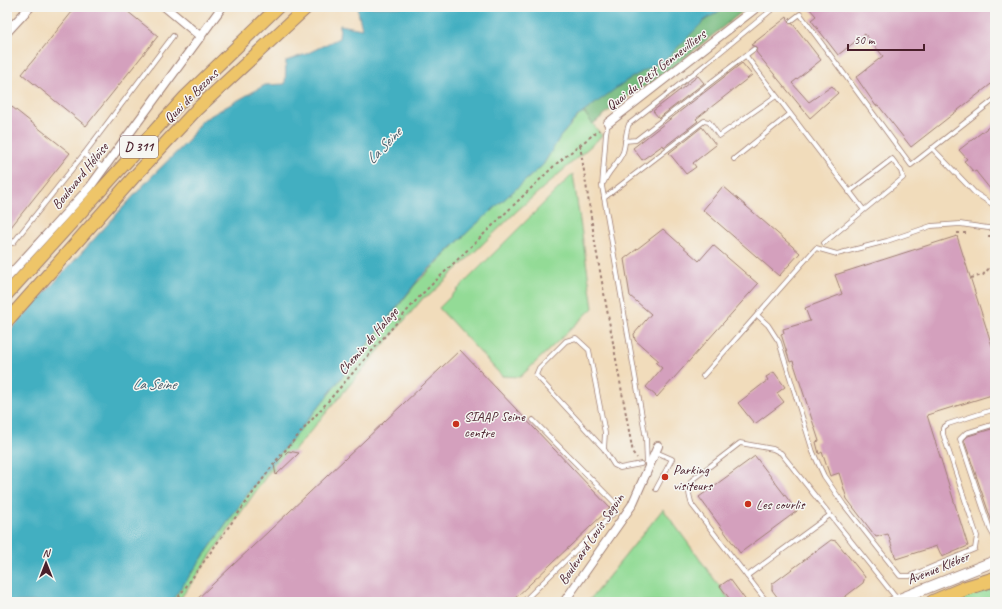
<svg xmlns="http://www.w3.org/2000/svg" width="1002" height="609" font-family="Caveat,sans-serif">
  <style>
    .green { fill: #93db96; stroke: #6e7d60 }
    .forest { fill: #76bb7f; stroke: #606d55 }
    .water { fill: #43afc1; stroke: #466776 }
    .building { fill: #d4a0bd }
    .lines { fill: none; stroke-linecap: round; stroke-linejoin: round }
    .service-casing { stroke: #9e7e73; stroke-width: 5.5 }
    .minor-casing { stroke: #9e7e73; stroke-width: 10 }
    .tertiary-casing { stroke: #9e7e73; stroke-width: 12 }
    .primary-casing { stroke: #9e7e73; stroke-width: 14 }
    .motorway-casing { stroke: #9e7e73; stroke-width: 16 }
    .path { stroke: #9e7e73; stroke-width: 2; stroke-dasharray: 3 3; stroke-linecap: butt }
    .service { stroke: #fff; stroke-width: 4 }
    .minor { stroke: #fff; stroke-width: 8 }
    .tertiary { stroke: #fff; stroke-width: 10 }
    .primary { stroke: #eec569; stroke-width: 12 }
    .motorway { stroke: #eec569; stroke-width: 14 }
    .poi-dot { fill: #c8321e; stroke: #f6f6f2; stroke-width: 1.5 }
    .labels { text-anchor: middle; dominant-baseline: central; stroke-width: 3; stroke-linejoin: round; paint-order: stroke }
    .shield { fill: #f6f6f2; stroke: #7e6067; stroke-width: 1 }
    .shield-label { font-size: 13px; font-weight: bold; fill: #4a1f2b }
    .street-label { font-size: 14px; fill: #4a1f2b; stroke: #f6f6f2 }
    .poi-label { font-size: 14px; fill: #4a1f2b; stroke: #f6f6f2; text-anchor: start }
    .water-label { font-size: 15px; font-style: italic; fill: #475967; stroke: #f6f6f2 }
  </style>
  <rect width="100%" height="100%" fill="#f6f6f2"/>
  <filter id="ink" filterUnits="userSpaceOnUse"><feTurbulence type="fractalNoise" baseFrequency=".025" numOctaves="2"/><feDisplacementMap in="SourceGraphic" scale="8" xChannelSelector="R" yChannelSelector="G"/><feConvolveMatrix kernelMatrix="1 2 1 2 8 2 1 2 1" color-interpolation-filters="sRGB"/></filter>
  <filter id="wash" filterUnits="userSpaceOnUse"><feTurbulence type="fractalNoise" baseFrequency=".012" numOctaves="4" result="noise"/><feDisplacementMap in="SourceGraphic" scale="16" xChannelSelector="R" yChannelSelector="G"/><feGaussianBlur stdDeviation="0.9" result="paint"/><feColorMatrix in="noise" values="0 0 0 0 0 0 0 0 0 0 0 0 0 0 0 0 0 1.4 0 .05"/><feComposite in="paint" operator="in"/></filter>
  <g filter="url(#wash)">
    <rect width="100%" height="100%" fill="#f1dcbb"/>
    <!-- green -->
    <g class="green">
      <path d="M 583,111 L 602,136 L 518,210 L 429,296 L 424,297 L 293,452 L 275,470 L 270,471 L 178,602 L 171,602 L 252,488 L 324,400 L 415,285 L 472,228 L 543,165 L 560,137 Z"/>
      <path d="M 573,174 L 593,308 L 520,377 L 502,376 L 439,308 Z"/>
      <path d="M 663,509 L 731,602 L 588,602 Z"/>
      <path d="M 995,583 L 995,601 L 951,602 Z"/>
    </g>
    <!-- forest -->
    <path class="forest" d="M 726,7 L 748,7 L 663,75 L 622,100 L 593,124 L 583,111 L 626,81 L 668,57 L 705,20 Z"/>
    <!-- water -->
    <path class="water" d="M 357,7 L 726,7 L 705,20 L 668,57 L 626,81 L 577,117 L 560,137 L 543,165 L 472,228 L 419,279 L 324,400 L 252,488 L 171,602 L 7,602 L 7,334 L 150,178 L 187,142 L 201,121 L 265,85 L 285,84 L 286,61 L 306,54 L 339,38 L 340,25 L 362,29 Z"/>
    <g id="blocks">
      <!-- building -->
      <g class="building">
        <path d="M 76,7 L 122,7 L 158,36 L 86,126 L 22,74 Z"/>
        <path d="M 808,7 L 995,7 L 995,81 L 911,147 L 878,105 L 876,106 L 856,77 L 883,56 L 865,34 L 838,55 L 811,20 L 816,16 Z"/>
        <path d="M 787,17 L 789,23 L 793,24 L 821,60 L 792,83 L 809,102 L 832,86 L 838,93 L 810,118 L 756,52 L 756,47 L 751,45 Z"/>
        <path d="M 742,63 L 752,75 L 696,119 L 698,121 L 664,147 L 663,145 L 642,160 L 633,148 Z"/>
        <path d="M 698,76 L 704,83 L 659,118 L 653,111 Z"/>
        <path d="M 12,107 L 70,153 L 7,232 L 7,113 Z"/>
        <path d="M 995,122 L 995,195 L 978,174 L 976,171 L 974,172 L 964,161 L 967,159 L 959,150 Z"/>
        <path d="M 702,127 L 716,145 L 693,163 L 696,167 L 686,174 L 669,153 Z"/>
        <path d="M 723,186 L 800,253 L 779,276 L 703,210 Z"/>
        <path d="M 663,229 L 699,261 L 713,245 L 758,284 L 657,397 L 646,387 L 662,368 L 656,363 L 659,361 L 635,340 L 634,334 L 651,314 L 630,296 L 624,259 Z"/>
        <path d="M 957,236 L 995,355 L 995,394 L 927,415 L 968,546 L 942,557 L 937,546 L 896,559 L 888,534 L 876,537 L 847,499 L 839,473 L 830,476 L 822,452 L 819,454 L 816,442 L 819,441 L 793,361 L 790,362 L 781,334 L 784,333 L 783,329 L 810,321 L 805,308 L 842,294 L 835,275 Z"/>
        <path d="M 460,350 L 610,508 L 511,602 L 194,602 Z"/>
        <path d="M 774,372 L 785,387 L 777,393 L 784,402 L 756,423 L 753,422 L 738,403 L 768,380 L 766,377 Z"/>
        <path d="M 995,428 L 995,528 L 994,528 L 964,440 L 968,436 Z"/>
        <path d="M 288,451 L 299,453 L 276,475 L 274,465 Z"/>
        <path d="M 755,456 L 797,511 L 740,553 L 699,497 Z"/>
        <path d="M 831,540 L 836,541 L 865,577 L 863,583 L 838,602 L 781,602 L 772,590 L 772,584 Z"/>
        <path d="M 730,579 L 747,602 L 732,602 L 720,586 Z"/>
      </g>
    </g>
  </g>
  <g filter="url(#ink)">
    <use href="#blocks" fill-opacity="0" stroke="#9e7e73" stroke-width="1"/>
    <g class="lines">
      <!-- service casing -->
      <g class="service-casing">
        <g id="service">
          <path d="M 7,17 L 13,25"/>
          <path d="M 791,21 L 800,14 L 911,165 L 995,99"/>
          <path d="M 746,56 L 863,209"/>
          <path d="M 608,123 L 606,133 L 602,186 L 646,439 L 647,466"/>
          <path d="M 625,141 L 636,140 L 754,49"/>
          <path d="M 932,148 L 975,193 L 995,206"/>
          <path d="M 734,159 L 790,114"/>
          <path d="M 104,168 L 84,154 L 173,36"/>
          <path d="M 604,182 C 608,171 618,164 623,152 C 626,143 625,133 629,124 L 707,63 L 775,7"/>
          <path d="M 604,198 L 704,121 L 709,122 L 719,136 L 776,96"/>
          <path d="M 7,243 L 13,243 L 84,154"/>
          <path d="M 824,243 L 903,178 L 901,171 L 892,159 L 849,192"/>
          <path d="M 757,315 L 768,325 L 779,342 L 813,452 L 824,476 L 844,505 L 900,576 L 910,576 L 975,549 L 977,536 L 943,434 L 943,428 L 948,424 L 995,409"/>
          <path d="M 703,376 L 816,248 L 837,254 L 887,241 L 931,226 L 960,224 L 988,228 L 995,227"/>
          <path d="M 995,424 L 966,433 L 960,439 L 990,529 L 995,538"/>
          <path d="M 604,449 L 605,433 L 589,350 L 576,338 L 566,341 L 539,368 L 536,375 L 604,449 L 614,465 L 620,468 L 641,464"/>
          <path d="M 656,452 L 672,459 L 656,489"/>
          <path d="M 747,576 L 830,515"/>
          <path d="M 523,602 L 613,514 L 616,508 L 615,503 L 533,420"/>
          <path d="M 767,602 L 692,505 C 689,496 687,488 692,480 L 740,443 L 773,449 L 781,453 L 897,599"/>
        </g>
      </g>
      <!-- minor casing -->
      <g class="minor-casing">
        <g id="minor">
          <path d="M 165,7 L 201,37"/>
          <path d="M 7,32 L 30,7"/>
          <path d="M 608,123 L 757,7"/>
          <path d="M 7,278 L 90,187 L 222,7"/>
          <path d="M 564,602 L 632,505 L 658,446"/>
        </g>
      </g>
      <!-- tertiary casing -->
      <g class="tertiary-casing">
        <path id="tertiary" d="M 892,602 L 995,561"/>
      </g>
      <!-- primary casing -->
      <g class="primary-casing">
        <g id="primary">
          <path d="M 7,294 L 185,97 L 278,7"/>
          <path d="M 7,321 L 134,177 L 197,109 L 307,7"/>
        </g>
      </g>
      <!-- motorway casing -->
      <g class="motorway-casing">
        <path id="motorway" d="M 933,602 L 966,588 L 995,579"/>
      </g>
      <!-- path -->
      <g class="path">
        <path d="M 580,145 L 596,249 L 633,453 L 637,458"/>
        <path d="M 957,233 L 968,233"/>
        <path d="M 988,236 L 995,236"/>
        <path d="M 971,278 L 983,275 L 991,266 L 995,264"/>
        <path d="M 175,602 L 275,462 L 420,296 L 556,164 L 599,130"/>
      </g>
      <!-- service -->
      <use href="#service" class="service"/>
      <!-- minor -->
      <use href="#minor" class="minor"/>
      <!-- tertiary -->
      <use href="#tertiary" class="tertiary"/>
      <!-- primary -->
      <use href="#primary" class="primary"/>
      <!-- motorway -->
      <use href="#motorway" class="motorway"/>
    </g>
  </g>
  <!-- markers -->
  <g class="poi-dot">
    <circle cx="456" cy="424" r="4"/>
    <circle cx="665" cy="477" r="4"/>
    <circle cx="748" cy="504" r="4"/>
  </g>
  <g class="labels">
    <!-- shield labels -->
    <rect class="shield" x="120" y="136" width="38" height="22" rx="3"/>
    <g class="shield-label">
      <text x="139" y="147">D 311</text>
    </g>
    <!-- street labels -->
    <g class="street-label">
      <text transform="translate(656 70) rotate(-38)">Quai du Petit Gennevilliers</text>
      <text transform="translate(191 96) rotate(-45)">Quai de Bezons</text>
      <text transform="translate(80 176) rotate(-51)">Boulevard Héloïse</text>
      <text transform="translate(368 341) rotate(-49)">Chemin de Halage</text>
      <text transform="translate(591 539) rotate(-56)">Boulevard Louis Seguin</text>
      <text transform="translate(938 568) rotate(-22)">Avenue Kléber</text>
    </g>
    <!-- poi labels -->
    <g class="poi-label">
      <text x="464" y="416">SIAAP Seine<tspan x="464" dy="16">centre</tspan></text>
      <text x="673" y="469">Parking<tspan x="673" dy="16">visiteurs</tspan></text>
      <text x="756" y="504">Les courlis</text>
    </g>
    <!-- water labels -->
    <g class="water-label">
      <text transform="translate(384 146) rotate(-46)">La Seine</text>
      <text x="154" y="384">La Seine</text>
    </g>
  </g>
  <!-- margin -->
  <rect width="1002" height="609" fill="none" stroke="#f6f6f2" stroke-width="24"/>
  <!-- north arrow -->
  <g transform="translate(46 563)" stroke="#f6f6f2" stroke-width="3" paint-order="stroke">
  <path d="M0-3L7 15L0 10L-7 15Z" fill="#4a1f2b"/>
  <text y="-6" font-size="11" font-weight="bold" text-anchor="middle" fill="#4a1f2b">N</text>
  </g>
  <!-- scale -->
  <path d="M848 44v6h76v-6" fill="none" stroke="#4a1f2b" stroke-width="2"/>
  <text x="854" y="44" font-size="12" fill="#4a1f2b" stroke="#f6f6f2" stroke-width="3" paint-order="stroke">50 m</text>
</svg>
